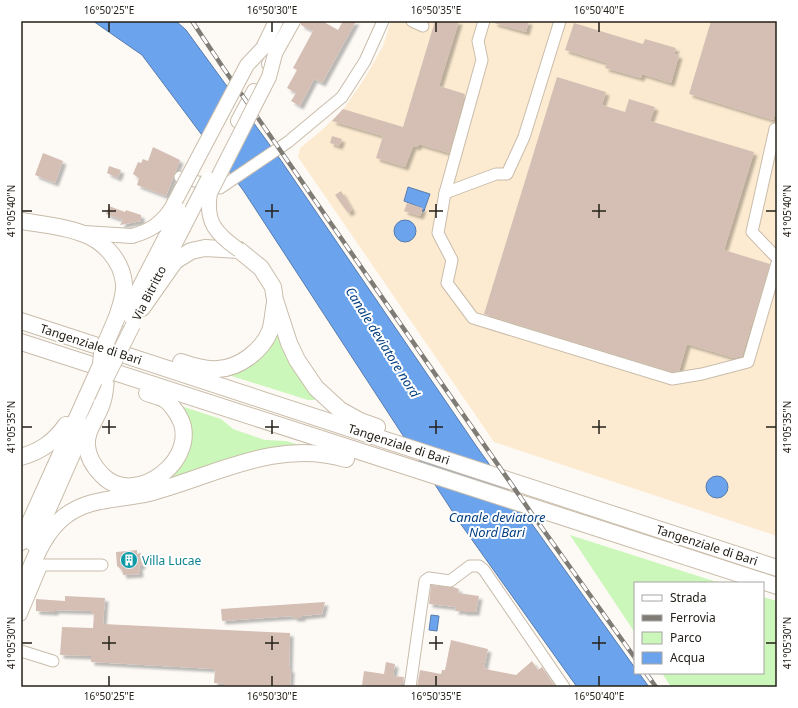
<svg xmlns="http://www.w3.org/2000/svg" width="798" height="708" font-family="'Noto Sans',sans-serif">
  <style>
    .built { fill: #fdebd1 }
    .green { fill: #cbf7ba }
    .water { fill: #6ca3ed; stroke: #577cad }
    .pier { fill: #fdfaf6 }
    .building { fill: #d5bfb5; filter: url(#shadow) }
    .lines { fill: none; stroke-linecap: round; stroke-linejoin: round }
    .minor-casing { stroke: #c9bcaa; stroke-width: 13 }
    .major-casing { stroke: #c9bcaa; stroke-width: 16 }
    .highway-casing { stroke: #c9bcaa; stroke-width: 18 }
    .minor { stroke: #fff; stroke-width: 11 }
    .major { stroke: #fff; stroke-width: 14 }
    .highway { stroke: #fff; stroke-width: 16 }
    .rail-casing { stroke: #7f7b75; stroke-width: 4.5 }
    .rail { stroke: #fff; stroke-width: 3; stroke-dasharray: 9; stroke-linecap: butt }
    .major-bridge-casing { stroke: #c9bcaa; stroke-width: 16; stroke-linecap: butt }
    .highway-bridge-casing { stroke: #c9bcaa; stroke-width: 18; stroke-linecap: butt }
    .major-bridge { stroke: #fff; stroke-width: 14 }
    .highway-bridge { stroke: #fff; stroke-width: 16 }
    .ticks { fill: none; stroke: #252019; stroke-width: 1.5 }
    .labels { text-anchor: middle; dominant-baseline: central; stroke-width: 4; stroke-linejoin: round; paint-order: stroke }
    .street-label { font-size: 12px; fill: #252019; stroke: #fff }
    .culture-label { font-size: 12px; fill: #0d838f; stroke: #fff; text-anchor: start }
    .water-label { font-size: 13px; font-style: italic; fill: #064081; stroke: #fff }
    .neatline { fill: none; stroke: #252019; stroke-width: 1.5 }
    .ticks-label { font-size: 10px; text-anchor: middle; fill: #252019 }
  </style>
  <defs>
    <filter id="shadow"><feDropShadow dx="3.5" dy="3.5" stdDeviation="1" flood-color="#0004"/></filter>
  </defs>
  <rect width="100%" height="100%" fill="#fdfaf6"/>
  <!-- built -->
  <path class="built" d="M 391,21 L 777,21 L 777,536 L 494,442 L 298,157 L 300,148 L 323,129 L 345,107 L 366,76 L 383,46 Z"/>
  <!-- green -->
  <g class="green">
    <path d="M 278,332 L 316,398 L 314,400 L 308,400 L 225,374 Z"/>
    <path d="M 181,406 L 221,419 L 233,429 L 265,440 L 286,441 L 306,447 L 160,483 L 172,473 Z"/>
    <path d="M 570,535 L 720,583 L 635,583 L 635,633 Z"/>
    <path d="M 763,597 L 777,601 L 777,687 L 671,687 L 662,673 L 763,673 Z"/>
  </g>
  <!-- water -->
  <g class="water">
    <path d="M 93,21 L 176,21 L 186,30 L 280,159 L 477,447 L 635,668 L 635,673 L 639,673 L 649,687 L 577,687 L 460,523 L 243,190 L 142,55 Z"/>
    <path d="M 408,187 L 430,194 L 424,211 L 422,211 L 422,208 L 404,201 Z"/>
    <circle cx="405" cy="231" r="11"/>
    <circle cx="717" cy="487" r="11"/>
    <path d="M 431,615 L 439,616 L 437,631 L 429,630 Z"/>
  </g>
  <!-- pier -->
  <path class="pier" d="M 229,87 L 251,117 L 225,169 L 202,138 Z"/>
  <!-- building -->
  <g class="building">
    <path d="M 301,21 L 322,21 L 338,30 L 343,21 L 356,21 L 322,83 L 314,79 L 300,106 L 291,101 L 296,93 L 287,88 L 297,70 L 293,68 L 313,31 L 301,25 Z"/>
    <path d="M 435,21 L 459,21 L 439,86 L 465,94 L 449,153 L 419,144 L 417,147 L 413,146 L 405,167 L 376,158 L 383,136 L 332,121 L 343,109 L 403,127 Z"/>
    <path d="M 494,21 L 529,21 L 526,32 L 494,23 Z"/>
    <path d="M 711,21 L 777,21 L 777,106 L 773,120 L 689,94 Z"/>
    <path d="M 574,23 L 643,44 L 645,39 L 676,48 L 674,54 L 679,55 L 671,83 L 642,74 L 641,78 L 605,68 L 607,63 L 565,50 Z"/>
    <path d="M 557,77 L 606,92 L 602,105 L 625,112 L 629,99 L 655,107 L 650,121 L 754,152 L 724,250 L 770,264 L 742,356 L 734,358 L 687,344 L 679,371 L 672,372 L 484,314 Z"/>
    <path d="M 332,136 L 342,139 L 339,146 L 330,143 Z"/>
    <path d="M 153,147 L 180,160 L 166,196 L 137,185 L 139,178 L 133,174 L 138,162 L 141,163 L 143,159 L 148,161 Z"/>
    <path d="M 43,153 L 63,161 L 55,183 L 35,175 Z"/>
    <path d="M 109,166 L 121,170 L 118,178 L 107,173 Z"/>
    <path d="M 341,191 L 352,210 L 348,213 L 335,195 Z"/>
    <path d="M 407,203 L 423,208 L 420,216 L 404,211 Z"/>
    <path d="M 109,206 L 125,212 L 126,210 L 141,215 L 141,221 L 120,225 L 123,220 L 106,214 Z"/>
    <path d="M 137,550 L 137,554 L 141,553 L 142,566 L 139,566 L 140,574 L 123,575 L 122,570 L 117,566 L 116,552 Z"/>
    <path d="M 431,585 L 453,587 L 459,589 L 458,593 L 479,596 L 476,612 L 463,612 L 463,611 L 455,611 L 456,607 L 429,604 Z"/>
    <path d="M 65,596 L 105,598 L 103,624 L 290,633 L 289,669 L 291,669 L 290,687 L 224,687 L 224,684 L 214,683 L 215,669 L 91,662 L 91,656 L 60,655 L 62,627 L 93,628 L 94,614 L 91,614 L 91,611 L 55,610 L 55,612 L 36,611 L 36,599 L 65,601 Z"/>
    <path d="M 325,602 L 322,614 L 302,616 L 302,618 L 294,618 L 293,616 L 222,621 L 221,609 Z"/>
    <path d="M 451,640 L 488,649 L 484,668 L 490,670 L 516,675 L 532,661 L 538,670 L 542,667 L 555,687 L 417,687 L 420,670 L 441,674 L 442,670 L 445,670 Z"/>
    <path d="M 386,662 L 395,664 L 393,676 L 404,677 L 403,684 L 401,684 L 400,687 L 362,685 L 364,671 L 384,674 Z"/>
  </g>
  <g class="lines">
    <!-- minor casing -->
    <g class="minor-casing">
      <g id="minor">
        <path d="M 412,21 L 423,26"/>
        <path d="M 484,21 L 478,41 L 482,60 L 445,193 L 438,233 L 452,260 L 447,283 L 473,318 L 672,379 L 702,374 L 748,362 L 777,263"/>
        <path d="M 775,129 L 752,232 L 777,258"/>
        <path d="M 180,177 L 220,188 L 288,142 L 342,97 L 365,61 L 383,21"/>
        <path d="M 445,193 L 496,174 L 507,174 L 524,137 L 560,21"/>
        <path d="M 21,615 L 42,565 L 102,565"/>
        <path d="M 21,651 L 53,661"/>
        <path d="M 410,687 L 425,581 L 429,578 L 450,581 L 470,566 L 479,566 L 484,570 L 564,687"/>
      </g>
    </g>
    <!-- major casing -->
    <g class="major-casing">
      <g id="major">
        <path d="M 263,48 L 276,21"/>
        <path d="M 269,64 L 293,21"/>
        <path d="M 238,121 L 254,91"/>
        <path d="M 84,233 L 132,236"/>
        <path d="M 159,275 L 180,234"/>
        <path d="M 123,319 L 168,232"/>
      </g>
    </g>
    <!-- highway casing -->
    <g class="highway-casing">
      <g id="highway">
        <path d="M 21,221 C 40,224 63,226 81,233 C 103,240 122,260 124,284 C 125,295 120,307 117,317"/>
        <path d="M 142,308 L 175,261 L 191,251 L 205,248 L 239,250 L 261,268 L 273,287 L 275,300 L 289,343 L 297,360 L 316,388 L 340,410 L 360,421 L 377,427"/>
        <path d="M 21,321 L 777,568"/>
        <path d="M 21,342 L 777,586"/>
        <path d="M 181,362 C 193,366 205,370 218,369 C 239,368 262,351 270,331 C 273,322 273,312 275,303"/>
        <path d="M 106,379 C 105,387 105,396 102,403 C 98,417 85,431 87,446 C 88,458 94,467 102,475 C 135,510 204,457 178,415 C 174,409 170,402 164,399 C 159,396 152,395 147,393"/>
        <path d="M 21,457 C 41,451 54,442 66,425"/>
        <path d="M 21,542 L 87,396"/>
        <path d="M 33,543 L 84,427"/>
        <path d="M 21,591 C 33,564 41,535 65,516 C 90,497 120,500 149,493 C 214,476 277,438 346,459"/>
      </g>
    </g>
    <!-- minor -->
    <use href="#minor" class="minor"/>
    <!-- major -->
    <use href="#major" class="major"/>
    <!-- highway -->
    <use href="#highway" class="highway"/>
    <!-- rail casing -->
    <g class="rail-casing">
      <g id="rail">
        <path d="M 192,21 L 224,69 L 532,514 L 635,658"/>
        <path d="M 646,673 L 656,687"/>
      </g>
    </g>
    <!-- rail -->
    <use href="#rail" class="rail"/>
    <!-- major-bridge casing -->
    <g class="major-bridge-casing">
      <g id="major-bridge">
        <path d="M 168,232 L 179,210"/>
        <path d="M 180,234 L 208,179"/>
        <path d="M 132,236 C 150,231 161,224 171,209 L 247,65 L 263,48"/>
        <path d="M 239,250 C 216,234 205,222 210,193 L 269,77 L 275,54"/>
        <path d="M 106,379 L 133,325"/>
      </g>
    </g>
    <!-- highway-bridge casing -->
    <g class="highway-bridge-casing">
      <path id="highway-bridge" d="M 87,396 L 101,365 L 102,352 L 117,317"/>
    </g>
    <!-- major-bridge -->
    <use href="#major-bridge" class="major-bridge"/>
    <!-- highway-bridge -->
    <use href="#highway-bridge" class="highway-bridge"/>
  </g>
  <!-- ticks -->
  <path class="ticks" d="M 109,22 L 109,32M 272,22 L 272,32M 436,22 L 436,32M 599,22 L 599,32M 109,204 L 109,218M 272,204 L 272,218M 436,204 L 436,218M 599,204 L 599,218M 22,211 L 32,211M 102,211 L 116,211M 265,211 L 279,211M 429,211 L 443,211M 592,211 L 606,211M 766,211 L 776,211M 109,420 L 109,434M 272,420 L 272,434M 436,420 L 436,434M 599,420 L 599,434M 22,427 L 32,427M 102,427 L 116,427M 265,427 L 279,427M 429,427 L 443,427M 592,427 L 606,427M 766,427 L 776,427M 109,636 L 109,650M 272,636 L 272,650M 436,636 L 436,650M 599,636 L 599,650M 22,643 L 32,643M 102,643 L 116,643M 265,643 L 279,643M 429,643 L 443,643M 592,643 L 606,643M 766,643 L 776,643M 109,676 L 109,686M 272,676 L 272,686M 436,676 L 436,686M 599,676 L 599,686"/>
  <!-- icons -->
  <defs>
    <g id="building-disc" transform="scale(0.9)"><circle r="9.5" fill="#0f9aa8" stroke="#fff"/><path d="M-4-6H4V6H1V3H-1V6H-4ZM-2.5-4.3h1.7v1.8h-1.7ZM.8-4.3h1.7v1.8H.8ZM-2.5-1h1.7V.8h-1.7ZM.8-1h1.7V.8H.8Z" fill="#fff"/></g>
  </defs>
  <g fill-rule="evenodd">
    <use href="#building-disc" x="129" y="560"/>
  </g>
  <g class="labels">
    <!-- street labels -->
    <g class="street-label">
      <text transform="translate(149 293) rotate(-63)">Via Bitritto</text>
      <text transform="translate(91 344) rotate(18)">Tangenziale di Bari</text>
      <text transform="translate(399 444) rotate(18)">Tangenziale di Bari</text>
      <text transform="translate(707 545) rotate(18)">Tangenziale di Bari</text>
    </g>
    <!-- culture labels -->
    <g class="culture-label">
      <text x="142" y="560">Villa Lucae</text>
    </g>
    <!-- water labels -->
    <g class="water-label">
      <text transform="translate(383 342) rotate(58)">Canale deviatore nord</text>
      <text x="497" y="517">Canale deviatore<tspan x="497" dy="15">Nord Bari</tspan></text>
    </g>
  </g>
  <!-- border -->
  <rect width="798" height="708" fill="none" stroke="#ffffff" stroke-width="44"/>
  <!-- legend -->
  <rect x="634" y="582" width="130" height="92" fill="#ffffff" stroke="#a8a6a3"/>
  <rect x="642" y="595" width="20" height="6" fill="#ffffff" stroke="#a8a6a3"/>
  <text x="670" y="602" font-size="12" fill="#252019">Strada</text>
  <rect x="642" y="615" width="20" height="6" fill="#7f7b75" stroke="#a8a6a3"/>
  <text x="670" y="622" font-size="12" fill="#252019">Ferrovia</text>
  <rect x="642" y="632" width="20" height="12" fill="#cbf7ba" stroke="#a8a6a3"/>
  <text x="670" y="642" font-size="12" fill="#252019">Parco</text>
  <rect x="642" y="652" width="20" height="12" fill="#6ca3ed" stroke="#a8a6a3"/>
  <text x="670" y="662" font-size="12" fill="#252019">Acqua</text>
  <rect x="22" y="22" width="754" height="664" class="neatline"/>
  <g class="ticks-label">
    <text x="109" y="14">16°50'25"E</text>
    <text x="272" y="14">16°50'30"E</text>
    <text x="436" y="14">16°50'35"E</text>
    <text x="599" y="14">16°50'40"E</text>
    <text transform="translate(11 211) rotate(-90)" y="4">41°05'40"N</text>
    <text transform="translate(787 211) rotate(-90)" y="4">41°05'40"N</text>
    <text transform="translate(11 427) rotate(-90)" y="4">41°05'35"N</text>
    <text transform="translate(787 427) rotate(-90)" y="4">41°05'35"N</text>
    <text transform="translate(11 643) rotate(-90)" y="4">41°05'30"N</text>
    <text transform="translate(787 643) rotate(-90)" y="4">41°05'30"N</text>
    <text x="109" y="700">16°50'25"E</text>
    <text x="272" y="700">16°50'30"E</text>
    <text x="436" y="700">16°50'35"E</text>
    <text x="599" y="700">16°50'40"E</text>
  </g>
</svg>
